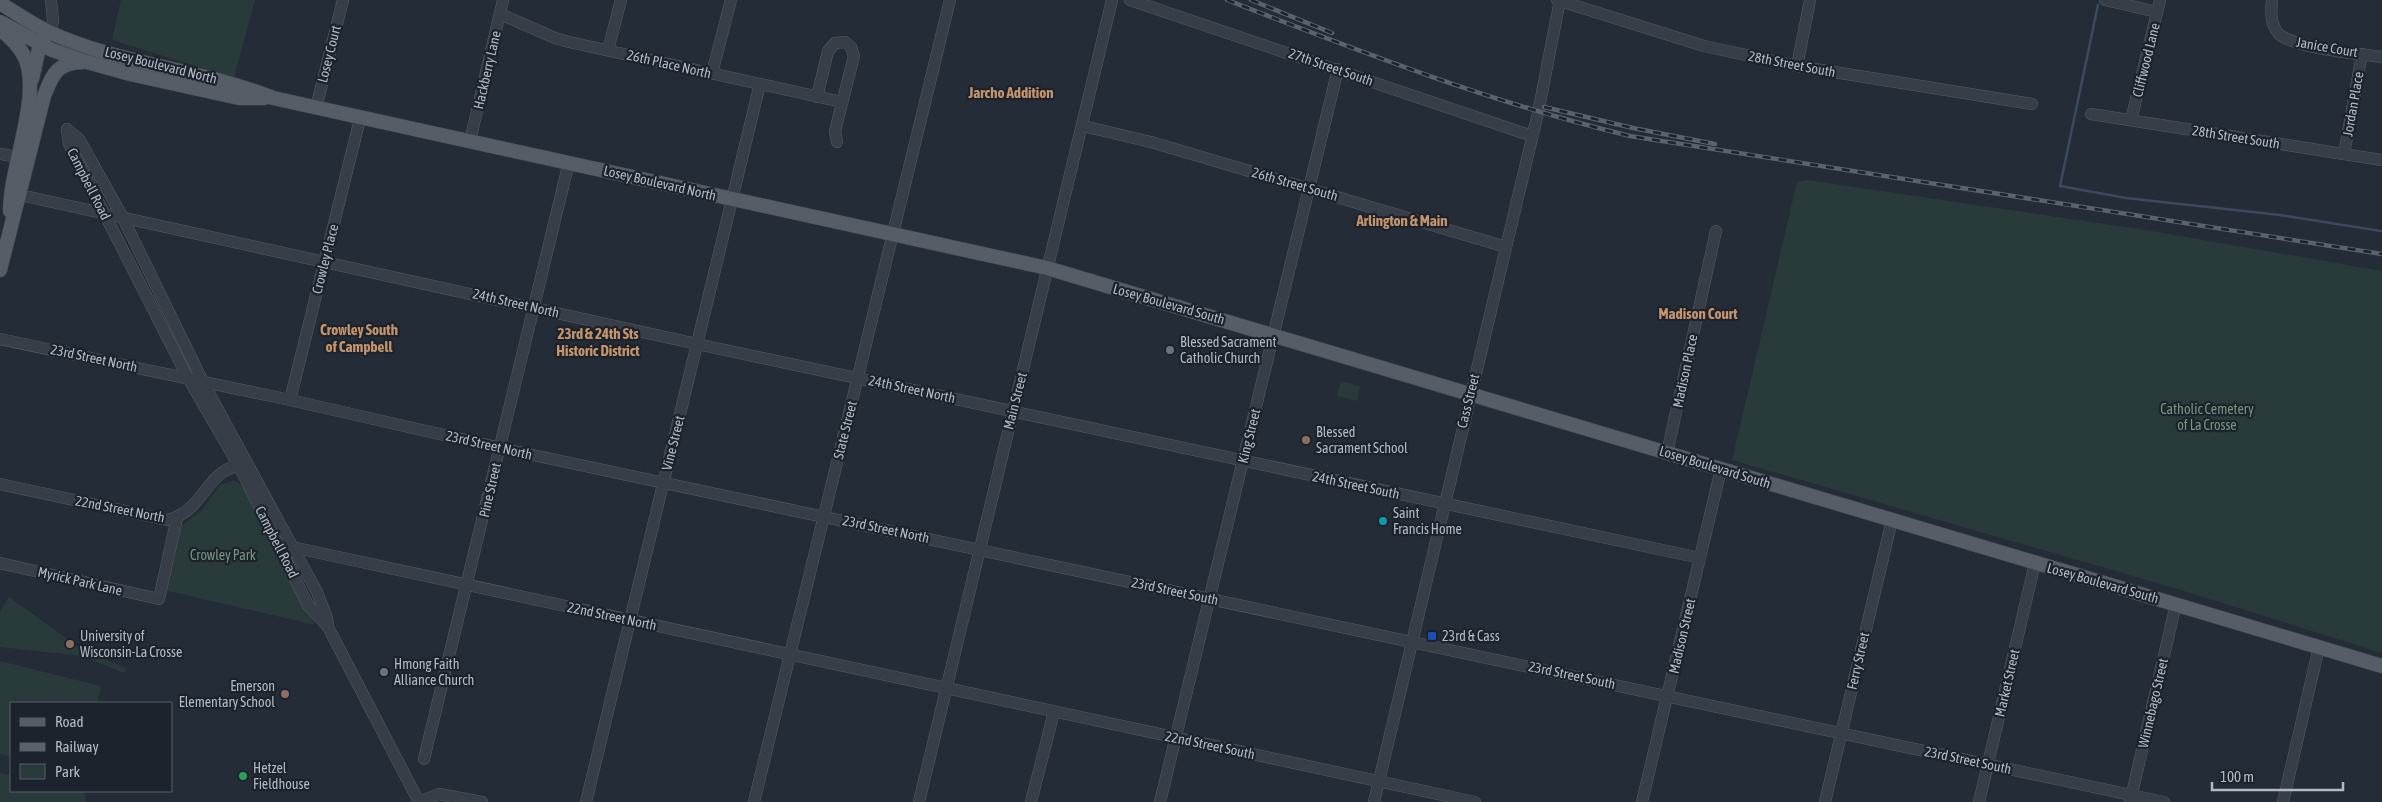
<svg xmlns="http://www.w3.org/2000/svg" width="2382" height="802" font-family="'Asap Condensed',sans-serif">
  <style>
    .green { fill: #293a3a }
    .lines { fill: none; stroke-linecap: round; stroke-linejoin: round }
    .stream { stroke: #3c495e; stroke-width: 2.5 }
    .minor-casing { stroke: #565c65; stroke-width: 12 }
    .major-casing { stroke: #414751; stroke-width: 15 }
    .minor { stroke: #383e48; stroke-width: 11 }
    .major { stroke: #565d67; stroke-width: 14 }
    .rail-casing { stroke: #5a626e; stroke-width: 4.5 }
    .rail { stroke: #1d232c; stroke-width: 2.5; stroke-dasharray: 8; stroke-linecap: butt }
    .worship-dot { fill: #6b7280; stroke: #1d232c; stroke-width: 2 }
    .education-dot { fill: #8d6e63; stroke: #1d232c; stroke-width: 2 }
    .culture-dot { fill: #0f9aa8; stroke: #1d232c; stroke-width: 2 }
    .transit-dot { fill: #1a4fb4; stroke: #1d232c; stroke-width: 2 }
    .leisure-dot { fill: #2e9e5b; stroke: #1d232c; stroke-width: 2 }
    .labels { text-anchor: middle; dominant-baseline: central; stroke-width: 4.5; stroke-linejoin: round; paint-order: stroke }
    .street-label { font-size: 14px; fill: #b3b9c4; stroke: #1d232c }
    .poi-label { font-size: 14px; fill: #b3b9c4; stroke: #1d232c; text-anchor: start }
    .park-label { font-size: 14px; fill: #74967d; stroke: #1d232c }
    .neighbourhood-label { font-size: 15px; font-weight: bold; fill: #c5946c; stroke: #1d232c }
  </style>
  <rect width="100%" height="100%" fill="#242c37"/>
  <!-- green -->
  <g class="green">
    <path d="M 121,0 L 255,0 L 234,78 L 112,40 Z"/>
    <path d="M 1807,180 L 2146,230 L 2382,271 L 2382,653 L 2181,590 L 1732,460 L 1797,182 Z"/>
    <path d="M 1341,381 L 1360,386 L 1357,401 L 1337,396 Z"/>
    <path d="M 234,480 L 243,487 L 315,625 L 164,590 L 179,528 L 202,510 L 220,485 Z"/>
    <path d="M 9,597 L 84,651 L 126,668 L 124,673 L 82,656 L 0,647 L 0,611 Z"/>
    <path d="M 0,661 L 101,686 L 97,703 L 11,703 L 11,757 L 0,754 Z"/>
    <path d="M 0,773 L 11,775 L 11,791 L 84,791 L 86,797 L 85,802 L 0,802 Z"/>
  </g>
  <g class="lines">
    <!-- stream -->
    <path class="stream" d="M 2098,5 L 2060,186 L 2126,198 L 2280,215 L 2381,231"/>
    <!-- minor casing -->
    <g class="minor-casing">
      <g id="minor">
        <path d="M 1130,0 L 1532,136"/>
        <path d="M 1557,0 L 1704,46 L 1797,66 L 2032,104"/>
        <path d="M 2105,0 L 2157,12"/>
        <path d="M 2272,0 C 2271,12 2270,23 2278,33 C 2291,48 2360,54 2382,57"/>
        <path d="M 500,14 L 555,38 L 569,42 L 842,102"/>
        <path d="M 50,32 L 53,21 L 51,0"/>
        <path d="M 608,50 L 621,0"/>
        <path d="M 1797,66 L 1810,0"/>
        <path d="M 712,73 L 731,0"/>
        <path d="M 817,97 L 828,51 L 835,43 L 845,42 L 851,47 L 854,56 L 835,131 L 837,142"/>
        <path d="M 316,108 L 343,0"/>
        <path d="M 2091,114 L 2382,160"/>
        <path d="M 2131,120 L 2160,0"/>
        <path d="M 1083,126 L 1151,142 L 1506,247"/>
        <path d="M 67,129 L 69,144 L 188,378 L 239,466 L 308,605 L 328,627 L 419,802"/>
        <path d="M 67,129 L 79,139 L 122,216 L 203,382 L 317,592 L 327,618 L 328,627"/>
        <path d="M 470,141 L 503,0"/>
        <path d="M 0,154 L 17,157"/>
        <path d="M 2344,154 L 2362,54"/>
        <path d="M 20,195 L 697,344 L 1700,558"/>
        <path d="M 0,339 L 290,400 L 514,451 L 2164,802"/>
        <path d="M 290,400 L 360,119"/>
        <path d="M 1667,453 L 1716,231"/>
        <path d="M 0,484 L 167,520 C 206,512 207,463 246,466"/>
        <path d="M 278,544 L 1475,802"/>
        <path d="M 0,563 L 159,599 L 177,518"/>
        <path d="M 424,759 L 569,162"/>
        <path d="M 418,802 L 439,794 L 482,802"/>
        <path d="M 586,802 L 760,84"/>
        <path d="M 754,802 L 950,0"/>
        <path d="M 919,802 L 1112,0"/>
        <path d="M 1031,802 L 1054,712"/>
        <path d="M 1160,802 L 1338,69"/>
        <path d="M 1374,802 L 1538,113 L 1560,0"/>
        <path d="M 1642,802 L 1721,469"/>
        <path d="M 1825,802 L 1892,520"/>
        <path d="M 1979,802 L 2035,563"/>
        <path d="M 2130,802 L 2176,604"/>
        <path d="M 2283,802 L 2319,647"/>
      </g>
    </g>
    <!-- major casing -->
    <g class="major-casing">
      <g id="major">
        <path d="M 0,3 C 16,13 32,24 49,32 C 120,65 201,69 273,98 L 1047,268 L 2382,666"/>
        <path d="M 0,22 L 52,50 L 87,62 L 130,74 L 239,98 L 264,98"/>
        <path d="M 0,29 C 9,37 20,46 25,58 C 42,95 10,167 10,211"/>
        <path d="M 32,79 L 40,44 L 44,38"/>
        <path d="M 0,270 L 44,96 C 53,74 56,63 83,62"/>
      </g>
    </g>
    <!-- minor -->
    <use href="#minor" class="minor"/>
    <!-- major -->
    <use href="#major" class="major"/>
    <!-- rail casing -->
    <g class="rail-casing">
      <g id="rail">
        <path d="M 1227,0 C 1359,51 1492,103 1630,136 L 2382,254"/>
        <path d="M 1251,0 L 1332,33"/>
        <path d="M 1544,107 L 1633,128 L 1715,144"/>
      </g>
    </g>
    <!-- rail -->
    <use href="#rail" class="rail"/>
  </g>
  <!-- markers -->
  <g class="worship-dot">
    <circle cx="1170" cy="350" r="5"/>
    <circle cx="384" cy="672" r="5"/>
  </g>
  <g class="education-dot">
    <circle cx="1306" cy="440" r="5"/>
    <circle cx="70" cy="644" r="5"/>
    <circle cx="285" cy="694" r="5"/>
  </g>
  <circle class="culture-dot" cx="1383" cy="521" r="5"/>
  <rect class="transit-dot" x="1427" y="631" width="10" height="10" rx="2.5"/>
  <circle class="leisure-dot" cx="243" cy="776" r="5"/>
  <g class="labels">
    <!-- street labels -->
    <g class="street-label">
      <text transform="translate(2327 47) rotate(10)">Janice Court</text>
      <text transform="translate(329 54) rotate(-76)">Losey Court</text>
      <text transform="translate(2146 60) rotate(-76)">Cliffwood Lane</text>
      <text transform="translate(669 64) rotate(13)">26th Place North</text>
      <text transform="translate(1792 64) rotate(11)">28th Street South</text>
      <text transform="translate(161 65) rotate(14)">Losey Boulevard North</text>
      <text transform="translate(1331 67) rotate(19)">27th Street South</text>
      <text transform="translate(487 70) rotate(-77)">Hackberry Lane</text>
      <text transform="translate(2353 104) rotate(-80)">Jordan Place</text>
      <text transform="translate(2236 137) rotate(9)">28th Street South</text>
      <text transform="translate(660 183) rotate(13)">Losey Boulevard North</text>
      <text transform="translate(89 184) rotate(63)">Campbell Road</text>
      <text transform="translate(1295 184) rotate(16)">26th Street South</text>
      <text transform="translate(325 259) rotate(-76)">Crowley Place</text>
      <text transform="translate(516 303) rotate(13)">24th Street North</text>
      <text transform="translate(1169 304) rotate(16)">Losey Boulevard South</text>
      <text transform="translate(94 358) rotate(12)">23rd Street North</text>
      <text transform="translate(1685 371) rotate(-78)">Madison Place</text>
      <text transform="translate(912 389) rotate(12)">24th Street North</text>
      <text transform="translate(1015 401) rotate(-76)">Main Street</text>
      <text transform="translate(1468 401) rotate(-76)">Cass Street</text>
      <text transform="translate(845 430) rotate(-76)">State Street</text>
      <text transform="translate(1249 436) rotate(-76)">King Street</text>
      <text transform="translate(673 443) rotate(-76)">Vine Street</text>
      <text transform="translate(489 445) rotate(13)">23rd Street North</text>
      <text transform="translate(1715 467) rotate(17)">Losey Boulevard South</text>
      <text transform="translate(1356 485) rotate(12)">24th Street South</text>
      <text transform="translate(490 490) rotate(-77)">Pine Street</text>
      <text transform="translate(120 509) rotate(11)">22nd Street North</text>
      <text transform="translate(886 529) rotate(12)">23rd Street North</text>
      <text transform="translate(277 542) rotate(63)">Campbell Road</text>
      <text transform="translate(80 581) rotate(13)">Myrick Park Lane</text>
      <text transform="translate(2103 583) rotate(16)">Losey Boulevard South</text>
      <text transform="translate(1175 591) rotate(12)">23rd Street South</text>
      <text transform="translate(612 616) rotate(12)">22nd Street North</text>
      <text transform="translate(1682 636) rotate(-77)">Madison Street</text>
      <text transform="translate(1858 661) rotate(-77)">Ferry Street</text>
      <text transform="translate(1572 675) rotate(12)">23rd Street South</text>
      <text transform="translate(2007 683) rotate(-77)">Market Street</text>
      <text transform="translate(2153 703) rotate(-77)">Winnebago Street</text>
      <text transform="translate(1210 745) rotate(12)">22nd Street South</text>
      <text transform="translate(1968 760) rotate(12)">23rd Street South</text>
    </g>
    <!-- poi labels -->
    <g class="poi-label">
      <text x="1180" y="342">Blessed Sacrament<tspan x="1180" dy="16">Catholic Church</tspan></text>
      <text x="1316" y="432">Blessed<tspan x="1316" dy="16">Sacrament School</tspan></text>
      <text x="1393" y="513">Saint<tspan x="1393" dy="16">Francis Home</tspan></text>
      <text x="80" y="636">University of<tspan x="80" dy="16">Wisconsin-La Crosse</tspan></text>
      <text x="1442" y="636">23rd &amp; Cass</text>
      <text x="394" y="664">Hmong Faith<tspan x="394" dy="16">Alliance Church</tspan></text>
      <text x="275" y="686" text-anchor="end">Emerson<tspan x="275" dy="16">Elementary School</tspan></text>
      <text x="253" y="768">Hetzel<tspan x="253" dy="16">Fieldhouse</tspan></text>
    </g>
    <!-- park labels -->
    <g class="park-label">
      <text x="2207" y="409">Catholic Cemetery<tspan x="2207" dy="16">of La Crosse</tspan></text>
      <text x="223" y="555">Crowley Park</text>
    </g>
    <!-- neighbourhood labels -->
    <g class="neighbourhood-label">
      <text x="1011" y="92">Jarcho Addition</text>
      <text x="1402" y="220">Arlington &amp; Main</text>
      <text x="1698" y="313">Madison Court</text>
      <text x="359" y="329">Crowley South<tspan x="359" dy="17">of Campbell</tspan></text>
      <text x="598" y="333">23rd &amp; 24th Sts<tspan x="598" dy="17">Historic District</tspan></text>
    </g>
  </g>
  <!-- legend -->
  <rect x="10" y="702" width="162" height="90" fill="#1d232c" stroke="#595f69"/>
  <rect x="20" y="718" width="25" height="8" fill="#565d67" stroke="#595f69"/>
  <text x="55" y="727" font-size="15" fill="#b3b9c4">Road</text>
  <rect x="20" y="743" width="25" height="8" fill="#5a626e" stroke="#595f69"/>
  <text x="55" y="752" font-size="15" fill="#b3b9c4">Railway</text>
  <rect x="20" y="764" width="25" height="15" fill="#293a3a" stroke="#595f69"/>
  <text x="55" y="777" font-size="15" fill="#b3b9c4">Park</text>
  <!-- scale -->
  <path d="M2212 782v8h131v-8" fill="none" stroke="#b3b9c4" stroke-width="2.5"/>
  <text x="2220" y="782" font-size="15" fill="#b3b9c4" stroke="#1d232c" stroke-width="4" paint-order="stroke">100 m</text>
</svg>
